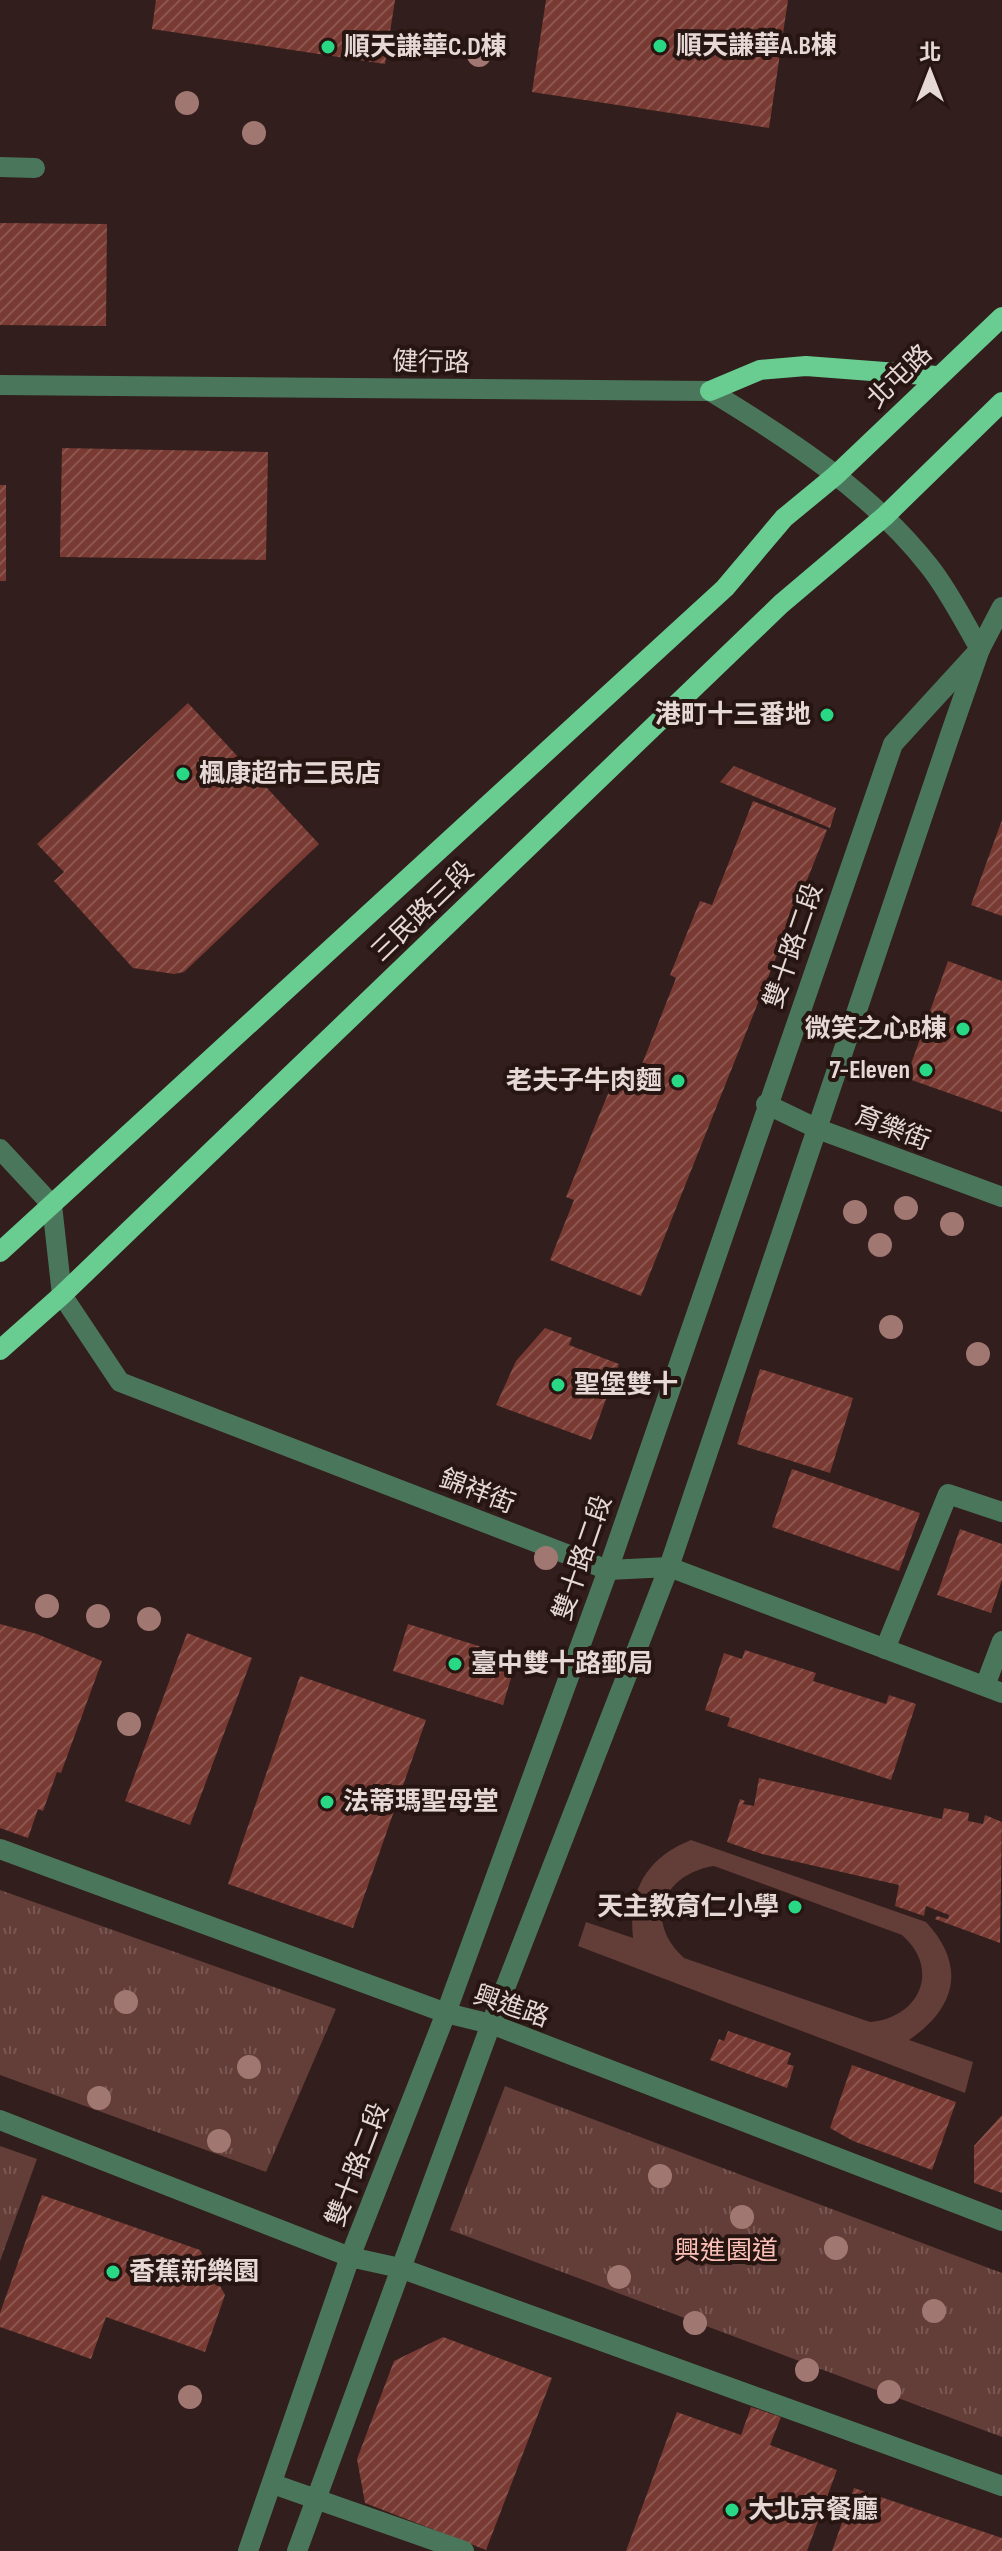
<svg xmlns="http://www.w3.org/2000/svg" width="1002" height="2551" font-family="'Sofia Sans Condensed','Noto Sans TC',sans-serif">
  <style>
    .green { fill: #633d38; fill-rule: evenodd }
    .park { fill: url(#park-tufts) }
    .building { fill: url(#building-hatch) }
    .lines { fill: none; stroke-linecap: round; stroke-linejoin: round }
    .minor { stroke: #4a775b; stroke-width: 20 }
    .major { stroke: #69cc91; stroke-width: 20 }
    .tree { fill: #a17771 }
    .poi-dot { fill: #29d885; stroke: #271512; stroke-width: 3 }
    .labels { text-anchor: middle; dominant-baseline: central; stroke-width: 8; stroke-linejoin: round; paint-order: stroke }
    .poi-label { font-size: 26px; font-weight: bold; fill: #e5d8d5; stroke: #271512; text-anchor: start }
    .street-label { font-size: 26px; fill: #e5d8d5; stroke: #271512 }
    .park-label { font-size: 26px; fill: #fcc0b7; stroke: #271512 }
  </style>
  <defs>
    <pattern id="park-tufts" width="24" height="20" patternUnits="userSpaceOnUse" patternTransform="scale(2)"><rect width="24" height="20" fill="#633d38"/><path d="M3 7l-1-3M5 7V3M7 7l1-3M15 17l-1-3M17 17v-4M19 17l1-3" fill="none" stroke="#795854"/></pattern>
    <pattern id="building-hatch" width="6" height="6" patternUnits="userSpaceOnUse" patternTransform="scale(2)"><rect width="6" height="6" fill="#783a32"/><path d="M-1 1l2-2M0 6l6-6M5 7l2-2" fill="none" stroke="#8b564f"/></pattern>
  </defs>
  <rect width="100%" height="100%" fill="#321e1c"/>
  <!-- green -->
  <path class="green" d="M 691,1840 L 926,1922 C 967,1966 956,2008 909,2040 L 973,2062 L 965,2093 L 578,1946 L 586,1922 L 633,1938 C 628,1891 646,1858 691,1840 ZM 714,1866 L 902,1935 C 941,1969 920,2018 870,2022 L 684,1958 C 643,1921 663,1874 714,1866 Z"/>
  <!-- park -->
  <g class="park">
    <path d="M 0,1890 L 336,2009 L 266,2172 L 0,2075 Z"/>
    <path d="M 505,2086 L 1002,2273 L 1002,2437 L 450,2230 Z"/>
    <path d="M 0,2146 L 37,2159 L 0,2261 Z"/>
  </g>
  <!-- building -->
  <g class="building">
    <path d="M 156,0 L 395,0 L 385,64 L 152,29 Z"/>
    <path d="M 546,0 L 788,0 L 769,128 L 532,92 Z"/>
    <path d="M 0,223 L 107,224 L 106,326 L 0,325 Z"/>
    <path d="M 62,448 L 268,452 L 266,560 L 60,557 Z"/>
    <rect x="0" y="485" width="6" height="96"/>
    <path d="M 188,703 L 319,844 L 184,972 L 174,974 L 133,968 L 54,881 L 64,872 L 37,844 Z"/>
    <path d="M 734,766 L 836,808 L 830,828 L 720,782 Z"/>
    <path d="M 753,801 L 827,830 L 641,1296 L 550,1260 L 574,1200 L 566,1197 L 614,1079 L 633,1087 L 676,978 L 670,975 L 700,901 L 712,905 Z"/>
    <path d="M 1002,820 L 1002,916 L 971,905 Z"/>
    <path d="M 948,961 L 1002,981 L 1002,1112 L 906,1078 Z"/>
    <path d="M 545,1328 L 572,1338 L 569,1345 L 619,1364 L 591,1440 L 496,1405 L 516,1361 Z"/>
    <path d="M 760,1369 L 853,1398 L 830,1473 L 737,1444 Z"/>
    <path d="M 792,1469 L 920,1513 L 899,1571 L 772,1527 Z"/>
    <path d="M 960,1529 L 1002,1544 L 1002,1580 L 991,1613 L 937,1595 Z"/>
    <path d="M 0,1624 L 37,1634 L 102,1661 L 61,1773 L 57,1772 L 43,1811 L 38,1809 L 28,1838 L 0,1828 Z"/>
    <path d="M 408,1624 L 517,1658 L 503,1705 L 393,1671 Z"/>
    <path d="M 187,1633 L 252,1658 L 190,1825 L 125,1801 Z"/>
    <path d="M 745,1650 L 816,1673 L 813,1681 L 886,1704 L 889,1695 L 916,1704 L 891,1780 L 727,1726 L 730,1718 L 705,1710 L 724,1653 L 742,1659 Z"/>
    <path d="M 300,1676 L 426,1720 L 353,1928 L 228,1884 Z"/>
    <path d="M 759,1778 L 942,1819 L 944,1808 L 969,1813 L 968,1821 L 983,1824 L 985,1815 L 1002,1822 L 1000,1943 L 935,1919 L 937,1916 L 948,1919 L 949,1915 L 926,1906 L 924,1916 L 895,1906 L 899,1885 L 762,1854 L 727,1842 L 740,1799 L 745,1801 L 743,1804 L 754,1806 Z"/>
    <path d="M 728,2031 L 791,2053 L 787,2064 L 794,2066 L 787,2088 L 710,2060 L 719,2039 L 724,2041 Z"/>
    <path d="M 852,2065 L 956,2102 L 932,2170 L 853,2141 L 830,2128 Z"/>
    <path d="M 1002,2115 L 1002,2193 L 974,2183 L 974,2146 Z"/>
    <path d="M 42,2195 L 200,2250 L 225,2295 L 205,2352 L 106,2317 L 91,2359 L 0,2327 L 0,2313 Z"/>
    <path d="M 443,2337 L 552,2378 L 486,2550 L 365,2503 L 357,2459 L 394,2361 Z"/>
    <path d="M 751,2407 L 781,2417 L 770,2445 L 837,2470 L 807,2551 L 626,2551 L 677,2412 L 741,2435 Z"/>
    <path d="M 854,2488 L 1002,2538 L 1002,2551 L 832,2551 Z"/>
  </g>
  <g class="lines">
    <!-- minor -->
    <g class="minor">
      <path d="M 0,167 L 35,168"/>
      <path d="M 0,385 L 710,391 C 789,439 871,492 929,566 C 949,591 964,622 980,649 L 893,744 L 608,1570 L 446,2013 L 350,2257 L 248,2551"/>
      <path d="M 766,1104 L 818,1129 L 1002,1197"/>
      <path d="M 0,1149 L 52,1205 L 62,1295 L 120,1382 L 608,1570 L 669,1567 L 1002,1693"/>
      <path d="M 885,1649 L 948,1494 L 1002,1512"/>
      <path d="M 985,1686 L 1002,1641"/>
      <path d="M 0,1849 L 446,2013 L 491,2024 L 1002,2221"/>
      <path d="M 0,2120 L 350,2257 L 400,2268 L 1002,2486"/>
      <path d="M 273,2484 L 464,2551"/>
      <path d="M 297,2551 L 491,2024 L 669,1567 L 950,735 L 980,649 L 1002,607"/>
    </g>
    <!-- major -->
    <g class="major">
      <path d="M 710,391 L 760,370 L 806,366 L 937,376"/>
      <path d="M 0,1252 L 725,588 L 784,518 L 835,476 L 1002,317"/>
      <path d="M 0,1350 L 62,1295 L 781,604 L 885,516 L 1002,402"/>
    </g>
  </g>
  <!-- trees -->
  <g class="tree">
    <circle cx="479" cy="55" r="12"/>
    <circle cx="187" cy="103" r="12"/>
    <circle cx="254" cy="133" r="12"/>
    <circle cx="906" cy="1208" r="12"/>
    <circle cx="855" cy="1212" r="12"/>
    <circle cx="952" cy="1224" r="12"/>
    <circle cx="880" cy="1245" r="12"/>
    <circle cx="891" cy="1327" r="12"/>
    <circle cx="978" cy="1354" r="12"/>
    <circle cx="546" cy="1558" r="12"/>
    <circle cx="47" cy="1606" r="12"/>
    <circle cx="98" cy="1616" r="12"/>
    <circle cx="149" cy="1619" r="12"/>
    <circle cx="129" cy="1724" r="12"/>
    <circle cx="126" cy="2002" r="12"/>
    <circle cx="249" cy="2067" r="12"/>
    <circle cx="99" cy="2098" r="12"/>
    <circle cx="219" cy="2141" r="12"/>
    <circle cx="660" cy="2176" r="12"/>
    <circle cx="742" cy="2217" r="12"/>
    <circle cx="836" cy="2248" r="12"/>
    <circle cx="619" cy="2277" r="12"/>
    <circle cx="934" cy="2311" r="12"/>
    <circle cx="695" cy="2323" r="12"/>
    <circle cx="807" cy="2370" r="12"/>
    <circle cx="889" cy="2392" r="12"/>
    <circle cx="190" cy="2397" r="12"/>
  </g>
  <!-- markers -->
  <g class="poi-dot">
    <circle cx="660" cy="46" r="8"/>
    <circle cx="328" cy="47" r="8"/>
    <circle cx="827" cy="715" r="8"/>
    <circle cx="183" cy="774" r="8"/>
    <circle cx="963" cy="1029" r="8"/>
    <circle cx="926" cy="1070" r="8"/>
    <circle cx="678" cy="1081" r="8"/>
    <circle cx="558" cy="1385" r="8"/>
    <circle cx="455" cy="1664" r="8"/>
    <circle cx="327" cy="1802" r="8"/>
    <circle cx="795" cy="1907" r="8"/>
    <circle cx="113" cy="2272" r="8"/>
    <circle cx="732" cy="2510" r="8"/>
  </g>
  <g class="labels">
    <!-- poi labels -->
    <g class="poi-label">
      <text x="676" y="46">順天謙華A.B棟</text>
      <text x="344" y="47">順天謙華C.D棟</text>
      <text x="811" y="715" text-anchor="end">港町十三番地</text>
      <text x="199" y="774">楓康超市三民店</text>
      <text x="947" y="1029" text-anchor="end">微笑之心B棟</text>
      <text x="910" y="1070" text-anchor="end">7-Eleven</text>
      <text x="662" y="1081" text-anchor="end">老夫子牛肉麵</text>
      <text x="574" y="1385">聖堡雙十</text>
      <text x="471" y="1664">臺中雙十路郵局</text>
      <text x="343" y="1802">法蒂瑪聖母堂</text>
      <text x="779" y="1907" text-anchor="end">天主教育仁小學</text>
      <text x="129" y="2272">香蕉新樂園</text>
      <text x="748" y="2510">大北京餐廳</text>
    </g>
    <!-- street labels -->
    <g class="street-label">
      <text transform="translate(431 363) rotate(1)">健行路</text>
      <text transform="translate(900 377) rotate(-44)">北屯路</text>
      <text transform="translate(423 912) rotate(-44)">三民路三段</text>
      <text transform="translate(794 946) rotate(-71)">雙十路二段</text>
      <text transform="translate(892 1129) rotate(21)">育樂街</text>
      <text transform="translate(477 1492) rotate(21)">錦祥街</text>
      <text transform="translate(583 1558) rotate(-71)">雙十路二段</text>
      <text transform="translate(511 2007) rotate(19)">興進路</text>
      <text transform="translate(358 2165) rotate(-69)">雙十路二段</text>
    </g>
    <!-- park labels -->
    <g class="park-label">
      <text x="726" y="2251">興進園道</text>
    </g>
  </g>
  <!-- north arrow -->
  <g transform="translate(930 72)" stroke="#271512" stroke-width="6" paint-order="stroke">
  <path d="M0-6L14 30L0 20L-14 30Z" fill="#e5d8d5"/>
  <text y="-12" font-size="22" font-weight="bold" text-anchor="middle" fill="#e5d8d5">北</text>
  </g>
</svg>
